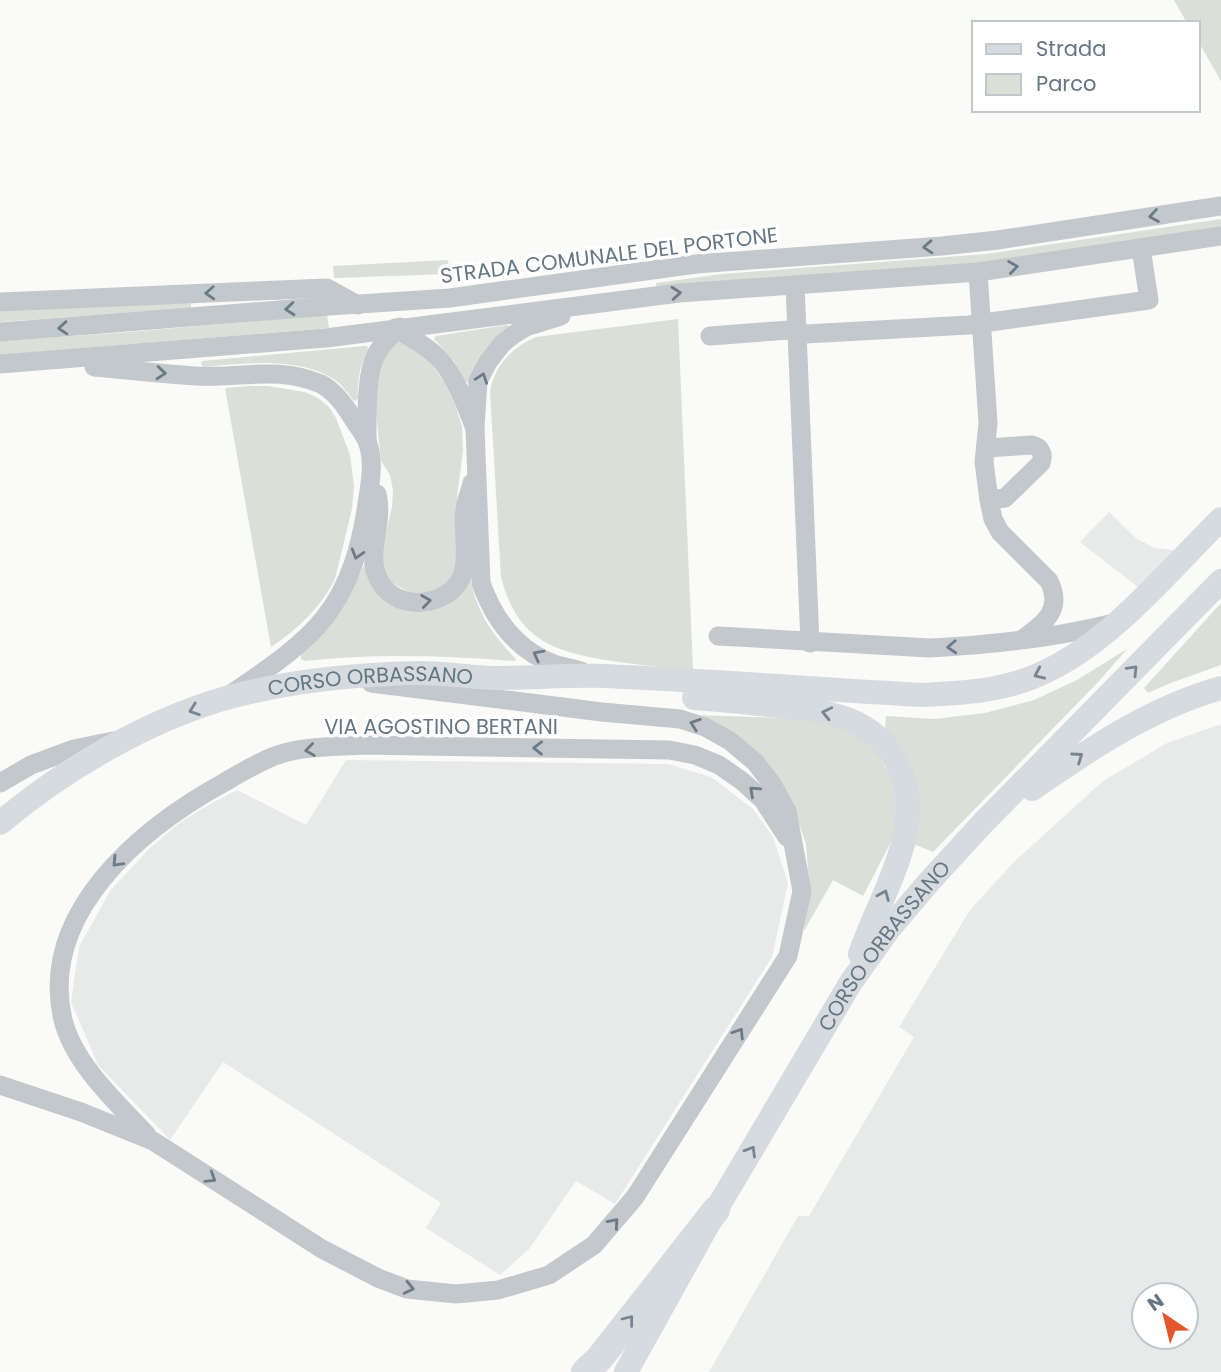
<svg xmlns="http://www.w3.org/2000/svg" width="1221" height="1372" font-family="Poppins,sans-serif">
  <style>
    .built { fill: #e8e9e9; fill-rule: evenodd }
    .green { fill: #dadfd7 }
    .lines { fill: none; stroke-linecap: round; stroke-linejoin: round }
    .minor { stroke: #c3c8cc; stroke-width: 19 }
    .major { stroke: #d6dbdf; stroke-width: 24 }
    .highway { stroke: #d6dbdf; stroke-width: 28 }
    .oneway { stroke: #6a7a87 }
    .oneway2 { stroke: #768591 }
    .labels { text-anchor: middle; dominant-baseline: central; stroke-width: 7; stroke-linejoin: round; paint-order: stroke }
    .street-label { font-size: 21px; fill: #657683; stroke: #fff }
  </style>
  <rect width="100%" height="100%" fill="#fafaf8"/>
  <!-- built -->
  <g class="built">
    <path d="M 1109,512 L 1137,539 L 1155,548 L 1189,552 L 1147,594 L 1080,542 Z"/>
    <path d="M 1221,724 L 1221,1372 L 709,1372 L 798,1216 L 809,1216 L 914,1037 L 899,1027 L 970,910 L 1014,862 L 1103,781 L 1167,743 ZM 1186,1295 L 1186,1337 L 1144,1337 L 1144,1295 Z"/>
    <path d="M 346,760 L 668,764 L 711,777 L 753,809 L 773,837 L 788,883 L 772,957 L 615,1204 L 576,1181 L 529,1249 L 500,1275 L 426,1228 L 441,1203 L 223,1062 L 170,1140 L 98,1065 L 71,1002 L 79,947 L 110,891 L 149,849 L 178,824 L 210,804 L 237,790 L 306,825 Z"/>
  </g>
  <!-- green -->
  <g class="green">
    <path d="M 1174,0 L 1221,0 L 1221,81 L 1198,41 L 1198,23 L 1187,23 Z"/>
    <path d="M 1221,219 L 1221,228 L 981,265 L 656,288 L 656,283 L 722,274 L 986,254 Z"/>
    <path d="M 448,260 L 449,274 L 334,278 L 333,266 Z"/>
    <path d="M 191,303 L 191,308 L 0,322 L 0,308 Z"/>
    <path d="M 327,315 L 329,328 L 0,355 L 0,341 L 129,332 Z"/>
    <path d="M 678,319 L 693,669 C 665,668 639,665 612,661 C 552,652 517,639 501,577 L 490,392 C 494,366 512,347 536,337 Z"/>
    <path d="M 507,325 L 510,327 L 469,382 L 466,382 L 454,361 L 434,339 L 436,336 Z"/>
    <path d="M 400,341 L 429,361 L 446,384 L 455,404 L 462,427 L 463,451 L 457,497 L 459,560 L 451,579 L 434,593 L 413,594 L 390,582 L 383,571 L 380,557 L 392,507 L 393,490 L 390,475 L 381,461 L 375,404 L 382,361 L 394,343 Z"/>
    <path d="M 364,346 L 367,346 L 368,349 C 360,364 357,382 358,398 L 356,401 L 353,400 C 349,394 344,388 339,383 C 305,356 243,363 203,367 L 201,364 L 202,361 Z"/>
    <path d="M 248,386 L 268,386 L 305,392 L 318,398 L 329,407 L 336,418 L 350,455 L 354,486 L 352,509 L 335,579 C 321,607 298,629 271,647 L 225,388 Z"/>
    <path d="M 365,563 L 396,602 L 470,579 C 478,614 492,634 516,659 L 515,661 C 445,656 375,653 305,661 L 301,659 L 301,654 L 344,606 Z"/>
    <path d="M 1221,603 L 1221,665 L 1168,684 L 1148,693 L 1144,688 Z"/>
    <path d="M 1127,649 L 1100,680 L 933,852 L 914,844 L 904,754 L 885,727 L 886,716 L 934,719 L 985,713 L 1034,700 L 1077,680 Z"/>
    <path d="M 692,715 L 785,718 L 833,723 L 859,734 L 878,754 L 892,779 L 897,808 L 894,836 L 863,896 L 833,880 L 804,931 L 809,882 L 806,844 L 791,800 Z"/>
  </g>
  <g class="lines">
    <!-- minor -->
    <g class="minor">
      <path d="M 978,272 L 988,423 L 984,462 L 989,500 L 1005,498 L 1041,463 C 1044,454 1041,447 1032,445 L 986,448"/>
      <path d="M 795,285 L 810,643"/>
      <path d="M 0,302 L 327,288 L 358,305"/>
      <path d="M 561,316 L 526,327 L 513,335 L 502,344 L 488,362 L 478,381 L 475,428 L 481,583 C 494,619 516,650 554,664 C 563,667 572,668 581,671"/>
      <path d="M 395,328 C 408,336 421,343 432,352 C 455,371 464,402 475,428"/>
      <path d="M 0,332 L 329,306 L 450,298 L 696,264 L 942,246 L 998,240 L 1221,206"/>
      <path d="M 710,336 L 789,330 L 806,334 L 969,325 L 1149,300 L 1141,248"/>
      <path d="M 0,364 L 326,338 L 679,293 L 978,272 L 1221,236"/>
      <path d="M 94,367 C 128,370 161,374 195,376 C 239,379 277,365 321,384 C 333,390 343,403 350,414 C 355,423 363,432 367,441 C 375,461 370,484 367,504 C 361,544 351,584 325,617 C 303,646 262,673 231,694"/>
      <path d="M 367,440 C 367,417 366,384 373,362 C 377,348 390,336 400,327"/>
      <path d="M 377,494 C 384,520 368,549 376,573 C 387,606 427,610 451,591 C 456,586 461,581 463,573 C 469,553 462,530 465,509 C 466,501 470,492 472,483"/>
      <path d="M 989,500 L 993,519 L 1000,532 L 1049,581 C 1063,609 1045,623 1024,638"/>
      <path d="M 718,636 L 930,648 C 992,645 1054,638 1114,623"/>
      <path d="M 0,783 L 31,765 L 74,749 L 113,741"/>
      <path d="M 0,1085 L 81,1112 L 153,1141 L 322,1249 L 378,1278 L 407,1289 L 456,1294 L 498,1290 L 549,1275 L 594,1245 L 635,1197 L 788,956 L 802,891 L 787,811 L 772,784 L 755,762 L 730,741 L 705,727 L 680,719 L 602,712 L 371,683"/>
      <path d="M 147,1135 C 117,1103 74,1064 63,1020 C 38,913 141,828 225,782 C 240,773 256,764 272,757 C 299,746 333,747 362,745 L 669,750 L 695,755 L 719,765 L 742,781 L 763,800 L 787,837"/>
    </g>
    <!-- major -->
    <g class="major">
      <path d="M 694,698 C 719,700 744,702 768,705 C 820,710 875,714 899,767 C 910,790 909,816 904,840 C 894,880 873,916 860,954"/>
      <path d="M 1032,789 C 1090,749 1152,707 1221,688"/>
      <path id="s1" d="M 0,823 C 63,770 146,721 226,698 C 289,681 355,674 420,673 C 445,673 469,677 494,678 C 531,678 568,675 605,676 C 711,681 817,689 923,695 C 963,693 1002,691 1038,675 C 1110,644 1167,572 1221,519"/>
      <path id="s2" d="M 626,1372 L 716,1210 L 851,982 L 889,929 L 928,883 L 982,824 L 1221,581"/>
    </g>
    <!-- highway -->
    <path class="highway" d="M 585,1372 L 599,1359 L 716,1210"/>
  </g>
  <!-- one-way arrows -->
  <defs><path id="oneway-chevron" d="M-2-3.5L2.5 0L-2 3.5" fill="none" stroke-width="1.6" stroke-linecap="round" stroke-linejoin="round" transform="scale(1.75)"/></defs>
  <g class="oneway">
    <use href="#oneway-chevron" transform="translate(1154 216) rotate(171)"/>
    <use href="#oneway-chevron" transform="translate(928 247) rotate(176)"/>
    <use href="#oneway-chevron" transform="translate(1013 267) rotate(-8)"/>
    <use href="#oneway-chevron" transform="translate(210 293) rotate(177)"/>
    <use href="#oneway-chevron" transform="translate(676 293) rotate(-5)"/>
    <use href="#oneway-chevron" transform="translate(290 309) rotate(175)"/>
    <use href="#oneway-chevron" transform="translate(63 328) rotate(176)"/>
    <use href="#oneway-chevron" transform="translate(161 373) rotate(5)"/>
    <use href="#oneway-chevron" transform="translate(482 378) rotate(-71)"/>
    <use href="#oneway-chevron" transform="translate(357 554) rotate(107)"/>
    <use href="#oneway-chevron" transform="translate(426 601) rotate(-8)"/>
    <use href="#oneway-chevron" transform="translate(952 647) rotate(177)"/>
    <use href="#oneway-chevron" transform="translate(538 655) rotate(-152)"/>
    <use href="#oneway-chevron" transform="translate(695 724) rotate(-161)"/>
    <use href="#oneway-chevron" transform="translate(538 748) rotate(-179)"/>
    <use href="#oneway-chevron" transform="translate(310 750) rotate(172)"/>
    <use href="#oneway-chevron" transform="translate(754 791) rotate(-138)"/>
    <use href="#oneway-chevron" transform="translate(117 862) rotate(134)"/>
    <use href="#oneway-chevron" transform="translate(739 1033) rotate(-58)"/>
    <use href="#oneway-chevron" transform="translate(211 1178) rotate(32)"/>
    <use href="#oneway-chevron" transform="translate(614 1223) rotate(-49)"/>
    <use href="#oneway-chevron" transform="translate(409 1288) rotate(13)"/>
  </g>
  <g class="oneway2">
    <use href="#oneway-chevron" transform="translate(1133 670) rotate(-46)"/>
    <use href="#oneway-chevron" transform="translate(1039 674) rotate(156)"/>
    <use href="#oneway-chevron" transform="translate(194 710) rotate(160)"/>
    <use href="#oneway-chevron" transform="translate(827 713) rotate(-167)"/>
    <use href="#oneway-chevron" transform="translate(1078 757) rotate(-35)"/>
    <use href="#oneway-chevron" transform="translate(884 895) rotate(-67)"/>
    <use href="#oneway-chevron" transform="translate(751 1151) rotate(-59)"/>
    <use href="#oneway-chevron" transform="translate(629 1320) rotate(-52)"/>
  </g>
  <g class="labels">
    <!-- street labels -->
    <g class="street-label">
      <text transform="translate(609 255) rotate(-7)">STRADA COMUNALE DEL PORTONE</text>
      <text stroke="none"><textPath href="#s1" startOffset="406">CORSO ORBASSANO</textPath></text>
      <text x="441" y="726">VIA AGOSTINO BERTANI</text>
      <text stroke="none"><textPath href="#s2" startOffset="499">CORSO ORBASSANO</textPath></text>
    </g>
  </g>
  <!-- legend -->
  <rect x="972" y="21" width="228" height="91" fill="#ffffff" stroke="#c1c8cd" stroke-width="2"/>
  <rect x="986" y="44" width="35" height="10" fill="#d6dbdf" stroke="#c1c8cd" stroke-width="2"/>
  <text x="1036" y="56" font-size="21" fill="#657683">Strada</text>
  <rect x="986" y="74" width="35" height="21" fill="#dadfd7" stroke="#c1c8cd" stroke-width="2"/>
  <text x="1036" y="91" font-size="21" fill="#657683">Parco</text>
  <!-- north arrow -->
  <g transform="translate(1165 1316) rotate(325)"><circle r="33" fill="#ffffff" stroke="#c1c8cd" stroke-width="2"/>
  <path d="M0-5L12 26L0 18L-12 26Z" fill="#e4572e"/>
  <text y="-10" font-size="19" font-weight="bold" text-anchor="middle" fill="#657683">N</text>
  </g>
</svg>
